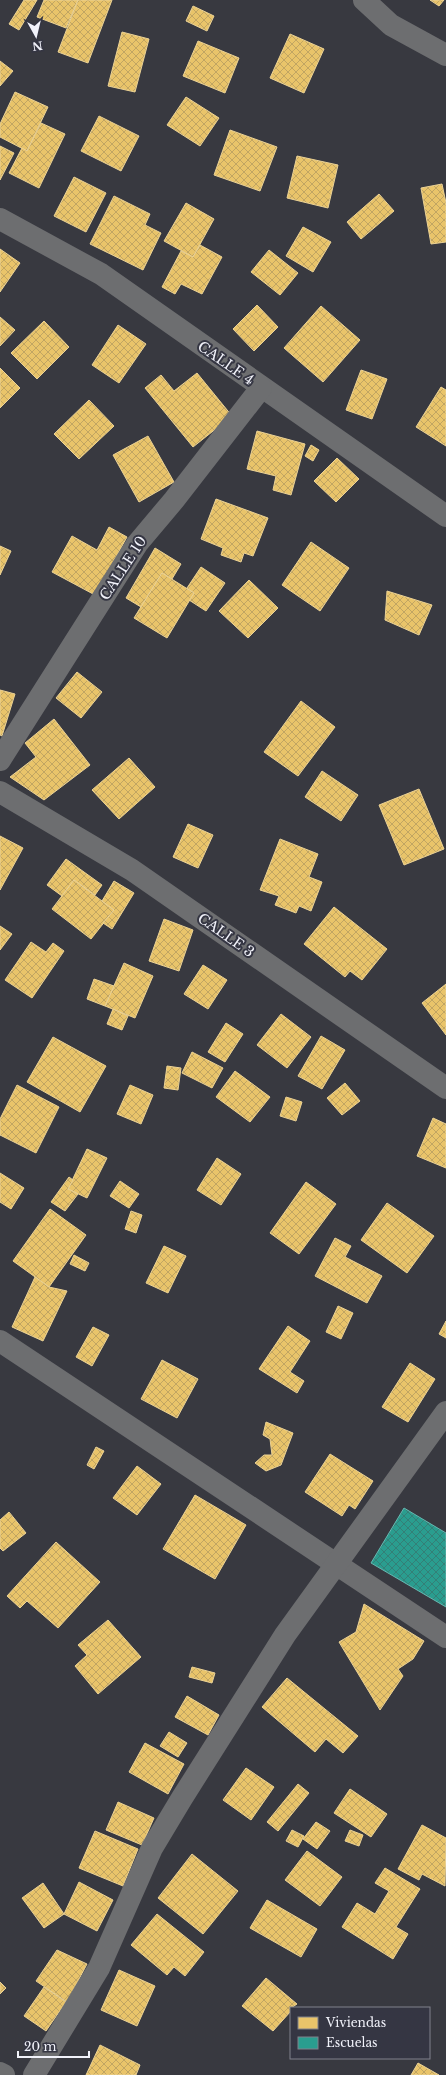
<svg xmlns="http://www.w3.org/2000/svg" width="446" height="2075" font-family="'Libre Baskerville',serif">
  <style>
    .homes { fill: url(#homes-cross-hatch); stroke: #ebd295 }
    .schools { fill: url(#schools-cross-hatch); stroke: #66b6af }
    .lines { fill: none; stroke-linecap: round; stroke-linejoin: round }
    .minor { stroke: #6d6e70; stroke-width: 22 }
    .labels { text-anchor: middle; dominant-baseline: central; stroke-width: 4; stroke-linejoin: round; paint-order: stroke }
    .street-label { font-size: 14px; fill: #f1f2fa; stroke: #353643 }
  </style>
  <defs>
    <pattern id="homes-cross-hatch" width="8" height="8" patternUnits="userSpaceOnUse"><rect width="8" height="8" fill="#e9c46a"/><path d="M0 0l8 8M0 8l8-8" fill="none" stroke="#c1a562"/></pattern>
    <pattern id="schools-cross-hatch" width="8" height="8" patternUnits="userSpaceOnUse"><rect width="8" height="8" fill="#2a9d8f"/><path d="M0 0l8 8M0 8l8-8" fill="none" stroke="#348077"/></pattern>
  </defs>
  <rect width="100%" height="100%" fill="#383940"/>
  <!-- homes -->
  <g class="homes">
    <path d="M 24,0 L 37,0 L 19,30 L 9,24 Z"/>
    <path d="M 44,0 L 78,0 L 66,28 L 37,17 Z"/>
    <path d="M 78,0 L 112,0 L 88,63 L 58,52 Z"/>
    <path d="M 430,0 L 444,0 L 439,6 Z"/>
    <path d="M 193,6 L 214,16 L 207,31 L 186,21 Z"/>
    <path d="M 122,32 L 149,39 L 135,92 L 108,86 Z"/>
    <path d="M 290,34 L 324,49 L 304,93 L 270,78 Z"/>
    <path d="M 198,41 L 239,58 L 225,93 L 183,76 Z"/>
    <path d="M 0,61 L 13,71 L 0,86 Z"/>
    <path d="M 15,92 L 48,107 L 27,151 L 0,137 L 0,124 Z"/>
    <path d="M 186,97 L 219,118 L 200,146 L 167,125 Z"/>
    <path d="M 99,116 L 139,136 L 121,171 L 81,151 Z"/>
    <path d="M 41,123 L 65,134 L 39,188 L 9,173 L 22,148 L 27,151 Z"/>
    <path d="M 230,130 L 277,147 L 260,191 L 214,175 Z"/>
    <path d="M 0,146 L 14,153 L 0,180 Z"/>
    <path d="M 297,156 L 338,165 L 328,208 L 287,198 Z"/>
    <path d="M 74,177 L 106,193 L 86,232 L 54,216 Z"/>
    <path d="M 442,184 L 446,203 L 446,242 L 431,244 L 421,188 Z"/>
    <path d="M 379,194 L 394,211 L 361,239 L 347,222 Z"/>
    <path d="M 114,196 L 150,214 L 145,225 L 161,233 L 143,270 L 90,244 Z"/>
    <path d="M 186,203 L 214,219 L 193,257 L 164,241 Z"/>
    <path d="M 303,227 L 331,242 L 313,272 L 286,256 Z"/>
    <path d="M 200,245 L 222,257 L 202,294 L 181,284 L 175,294 L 162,287 L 181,251 L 193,257 Z"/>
    <path d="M 0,249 L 20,263 L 0,292 Z"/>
    <path d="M 269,250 L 298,273 L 280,295 L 251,272 Z"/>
    <path d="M 257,305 L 278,327 L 254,351 L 233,329 Z"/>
    <path d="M 321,306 L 360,340 L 323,382 L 284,348 Z"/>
    <path d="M 0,317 L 15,330 L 0,346 Z"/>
    <path d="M 44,321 L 69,347 L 37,379 L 11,353 Z"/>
    <path d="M 118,325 L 146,344 L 119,383 L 92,365 Z"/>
    <path d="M 0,368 L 20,388 L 0,408 Z"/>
    <path d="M 361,370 L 387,379 L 372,419 L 346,410 Z"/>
    <path d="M 197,373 L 232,416 L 193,447 L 145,388 L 161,375 L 174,391 Z"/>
    <path d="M 441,387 L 446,390 L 446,446 L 416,427 Z"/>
    <path d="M 89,400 L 114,426 L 79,459 L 54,434 Z"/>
    <path d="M 257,431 L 305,444 L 291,495 L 273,490 L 276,476 L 247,469 Z"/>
    <path d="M 148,436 L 174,482 L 139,502 L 113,455 Z"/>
    <path d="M 311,445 L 319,450 L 313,461 L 305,456 Z"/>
    <path d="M 337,458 L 359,479 L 336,502 L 314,481 Z"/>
    <path d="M 216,499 L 268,518 L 253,556 L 244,553 L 241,562 L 221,555 L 223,548 L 201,539 Z"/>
    <path d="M 109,527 L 127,537 L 95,595 L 52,572 L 72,536 L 97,550 Z"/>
    <path d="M 311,542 L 349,568 L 320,611 L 282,585 Z"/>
    <path d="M 0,546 L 11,551 L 0,575 Z"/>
    <path d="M 155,548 L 181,564 L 172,579 L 162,573 L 141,607 L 126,598 Z"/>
    <path d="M 201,567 L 225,583 L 206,611 L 189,600 L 194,593 L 187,588 Z"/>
    <path d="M 162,573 L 194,593 L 167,638 L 134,618 Z"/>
    <path d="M 249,580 L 278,608 L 248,638 L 219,611 Z"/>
    <path d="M 387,591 L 432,605 L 419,635 L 385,620 Z"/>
    <path d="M 77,672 L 102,692 L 81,718 L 56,698 Z"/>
    <path d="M 0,690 L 15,694 L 2,736 L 0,735 Z"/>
    <path d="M 301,701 L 335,727 L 298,776 L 264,752 Z"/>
    <path d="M 54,719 L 90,765 L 44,800 L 10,777 L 36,757 L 25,743 Z"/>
    <path d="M 129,758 L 155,787 L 119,819 L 92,790 Z"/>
    <path d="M 322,771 L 358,795 L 341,821 L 305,797 Z"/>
    <path d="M 419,789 L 444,849 L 404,865 L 379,805 Z"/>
    <path d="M 188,824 L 213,835 L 198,868 L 173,857 Z"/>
    <path d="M 0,836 L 23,848 L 0,890 Z"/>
    <path d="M 280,839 L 318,854 L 309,877 L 322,882 L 311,911 L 299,906 L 296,913 L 275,905 L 279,896 L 260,890 Z"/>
    <path d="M 66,859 L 102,885 L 95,895 L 74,880 L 62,896 L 47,885 Z"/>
    <path d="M 74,880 L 114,910 L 91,939 L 52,909 Z"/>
    <path d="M 114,881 L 134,893 L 112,929 L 103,923 L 114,910 L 102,901 Z"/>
    <path d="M 334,907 L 387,949 L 362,980 L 350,971 L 345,977 L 304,944 Z"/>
    <path d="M 164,919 L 193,930 L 179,971 L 149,961 Z"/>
    <path d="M 0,926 L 12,934 L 0,950 Z"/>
    <path d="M 31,942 L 46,952 L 53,943 L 64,951 L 32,998 L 5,980 Z"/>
    <path d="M 124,963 L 153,976 L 135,1018 L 105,1006 Z"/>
    <path d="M 203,965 L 227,980 L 208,1009 L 184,994 Z"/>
    <path d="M 94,979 L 114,986 L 105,1006 L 87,999 Z"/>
    <path d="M 446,984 L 446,1035 L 422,1003 Z"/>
    <path d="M 113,1009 L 128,1016 L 122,1030 L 107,1024 Z"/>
    <path d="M 281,1014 L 311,1037 L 287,1068 L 257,1045 Z"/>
    <path d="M 226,1023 L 243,1034 L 225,1062 L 208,1052 Z"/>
    <path d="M 321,1036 L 345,1050 L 322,1089 L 298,1076 Z"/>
    <path d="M 53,1037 L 106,1066 L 80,1112 L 27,1082 Z"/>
    <path d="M 192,1052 L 223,1068 L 212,1088 L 182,1073 Z"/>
    <path d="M 167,1066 L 181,1068 L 178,1090 L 164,1088 Z"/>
    <path d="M 235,1071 L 270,1097 L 250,1122 L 216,1097 Z"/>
    <path d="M 345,1083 L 360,1101 L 342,1115 L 327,1098 Z"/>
    <path d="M 17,1085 L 59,1107 L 36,1153 L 0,1135 L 0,1119 Z"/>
    <path d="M 130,1085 L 153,1095 L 141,1124 L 117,1114 Z"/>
    <path d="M 286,1097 L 302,1102 L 296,1121 L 280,1116 Z"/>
    <path d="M 433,1118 L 446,1124 L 446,1168 L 417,1156 Z"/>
    <path d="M 87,1149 L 107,1158 L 87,1198 L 68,1189 Z"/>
    <path d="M 217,1158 L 241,1174 L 221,1205 L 197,1190 Z"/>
    <path d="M 0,1173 L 24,1188 L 11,1209 L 0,1202 Z"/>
    <path d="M 69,1177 L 73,1180 L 68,1189 L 78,1194 L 65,1211 L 51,1202 Z"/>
    <path d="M 120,1181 L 139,1194 L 129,1208 L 110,1196 Z"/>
    <path d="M 306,1182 L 336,1204 L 299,1254 L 270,1233 Z"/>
    <path d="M 387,1203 L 434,1236 L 407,1273 L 361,1240 Z"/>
    <path d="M 50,1209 L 86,1235 L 49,1287 L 13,1261 Z"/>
    <path d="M 131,1211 L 142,1215 L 136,1233 L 125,1229 Z"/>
    <path d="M 335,1238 L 351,1246 L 345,1257 L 382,1276 L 367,1303 L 315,1276 Z"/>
    <path d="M 164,1246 L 186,1256 L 168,1293 L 146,1283 Z"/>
    <path d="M 74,1255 L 89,1263 L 85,1271 L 70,1264 Z"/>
    <path d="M 35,1277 L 49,1287 L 67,1291 L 43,1341 L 12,1327 Z"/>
    <path d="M 338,1306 L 353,1313 L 341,1339 L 326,1332 Z"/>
    <path d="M 446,1321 L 446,1338 L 439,1334 Z"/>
    <path d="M 288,1326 L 310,1341 L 290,1372 L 304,1381 L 297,1393 L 259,1369 Z"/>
    <path d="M 93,1327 L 109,1335 L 92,1366 L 76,1357 Z"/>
    <path d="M 162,1360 L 198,1379 L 177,1418 L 141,1399 Z"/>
    <path d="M 410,1363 L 435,1379 L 408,1422 L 382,1407 Z"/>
    <path d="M 266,1422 L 293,1433 L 281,1465 L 266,1471 L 255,1463 L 264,1455 L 272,1455 L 270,1439 L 263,1435 Z"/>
    <path d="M 96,1447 L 104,1451 L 94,1469 L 87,1465 Z"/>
    <path d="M 330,1454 L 373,1481 L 355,1509 L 349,1505 L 342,1516 L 305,1492 Z"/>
    <path d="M 137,1466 L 161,1484 L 137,1515 L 113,1498 Z"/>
    <path d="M 195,1495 L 246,1525 L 215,1579 L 163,1549 Z"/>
    <path d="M 9,1512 L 26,1533 L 3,1551 L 0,1548 L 0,1520 Z"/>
    <path d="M 56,1542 L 100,1582 L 58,1628 L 27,1601 L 20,1608 L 7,1596 Z"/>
    <path d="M 364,1604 L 424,1641 L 413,1659 L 398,1669 L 403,1676 L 380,1710 L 339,1642 L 356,1632 Z"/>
    <path d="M 108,1620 L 141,1657 L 98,1694 L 75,1666 L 87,1655 L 78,1645 Z"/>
    <path d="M 192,1667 L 215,1673 L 212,1683 L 189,1677 Z"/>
    <path d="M 287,1678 L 358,1736 L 343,1753 L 326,1739 L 315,1752 L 262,1707 Z"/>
    <path d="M 187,1696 L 219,1715 L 208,1735 L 175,1717 Z"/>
    <path d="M 169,1732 L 187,1743 L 178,1757 L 160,1746 Z"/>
    <path d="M 145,1743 L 184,1764 L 168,1794 L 129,1772 Z"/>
    <path d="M 246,1768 L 274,1787 L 251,1820 L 223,1800 Z"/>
    <path d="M 298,1784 L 309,1793 L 278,1831 L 267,1822 Z"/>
    <path d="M 350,1789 L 387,1814 L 371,1837 L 334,1813 Z"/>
    <path d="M 118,1802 L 154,1818 L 142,1845 L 106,1830 Z"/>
    <path d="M 316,1822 L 330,1831 L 317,1849 L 303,1839 Z"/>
    <path d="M 422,1825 L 446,1838 L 445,1886 L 422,1874 L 419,1880 L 398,1869 Z"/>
    <path d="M 292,1830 L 304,1836 L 298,1847 L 286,1841 Z"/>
    <path d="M 350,1830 L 363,1835 L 359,1846 L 345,1841 Z"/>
    <path d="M 95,1831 L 138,1849 L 123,1886 L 79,1868 Z"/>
    <path d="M 307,1851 L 342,1877 L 320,1906 L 285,1880 Z"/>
    <path d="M 192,1854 L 238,1891 L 203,1934 L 158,1898 Z"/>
    <path d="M 385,1868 L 420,1889 L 396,1927 L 408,1934 L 393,1959 L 342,1927 L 357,1903 L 375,1914 L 389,1891 L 375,1883 Z"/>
    <path d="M 79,1882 L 113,1900 L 97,1931 L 64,1914 Z"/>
    <path d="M 43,1883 L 64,1914 L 44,1928 L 22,1898 Z"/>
    <path d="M 267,1900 L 317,1929 L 301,1957 L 250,1928 Z"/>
    <path d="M 157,1914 L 204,1952 L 185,1976 L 174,1967 L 167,1975 L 131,1945 Z"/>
    <path d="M 57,1950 L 87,1964 L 67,2002 L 36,1981 Z"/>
    <path d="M 119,1970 L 155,1986 L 137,2026 L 101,2010 Z"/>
    <path d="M 266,1978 L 297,2004 L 291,2008 L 291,2011 L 273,2031 L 242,2006 Z"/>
    <path d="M 0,1982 L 6,1988 L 0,1994 Z"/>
    <path d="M 44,1987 L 66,2002 L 46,2031 L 24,2016 Z"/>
    <path d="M 100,2045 L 140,2065 L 136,2075 L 86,2075 Z"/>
    <path d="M 418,2063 L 439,2075 L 411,2075 Z"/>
  </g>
  <!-- schools -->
  <path class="schools" d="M 404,1508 L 446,1533 L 446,1607 L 371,1563 Z"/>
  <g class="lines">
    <!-- minor -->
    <g class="minor">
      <path d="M 364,0 L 391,25 L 446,55"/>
      <path d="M 0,219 L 101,274 L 446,516"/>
      <path d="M 0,760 L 137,544 L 174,500 L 261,388"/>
      <path d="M 0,792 L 132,870 L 446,1088"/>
      <path d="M 0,1341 L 446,1637"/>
      <path d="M 0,2073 L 4,2075"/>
      <path d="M 34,2075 L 99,1968 L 152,1848 L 182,1798 L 285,1635 L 446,1412"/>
    </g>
  </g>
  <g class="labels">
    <!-- street labels -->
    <g class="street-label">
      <text transform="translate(226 363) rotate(35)">CALLE 4</text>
      <text transform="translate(123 568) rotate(-57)">CALLE 10</text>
      <text transform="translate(226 935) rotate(35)">CALLE 3</text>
    </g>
  </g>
  <!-- legend -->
  <rect x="290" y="2007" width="140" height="52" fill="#353643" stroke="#80818c"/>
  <rect x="298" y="2017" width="20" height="12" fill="#e9c46a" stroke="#80818c"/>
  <text x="326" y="2027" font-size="12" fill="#f1f2fa">Viviendas</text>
  <rect x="298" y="2037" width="20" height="12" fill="#2a9d8f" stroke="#80818c"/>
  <text x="326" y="2047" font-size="12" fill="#f1f2fa">Escuelas</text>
  <!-- north arrow -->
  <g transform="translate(36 36) rotate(172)" stroke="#353643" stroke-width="3" paint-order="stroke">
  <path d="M0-3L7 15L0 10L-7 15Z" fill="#f1f2fa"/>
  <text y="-6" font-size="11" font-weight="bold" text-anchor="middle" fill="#f1f2fa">N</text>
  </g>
  <!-- scale -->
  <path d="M18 2051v6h71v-6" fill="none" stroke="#f1f2fa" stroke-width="2"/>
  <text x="24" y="2051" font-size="12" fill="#f1f2fa" stroke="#353643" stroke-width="3" paint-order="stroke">20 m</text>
</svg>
